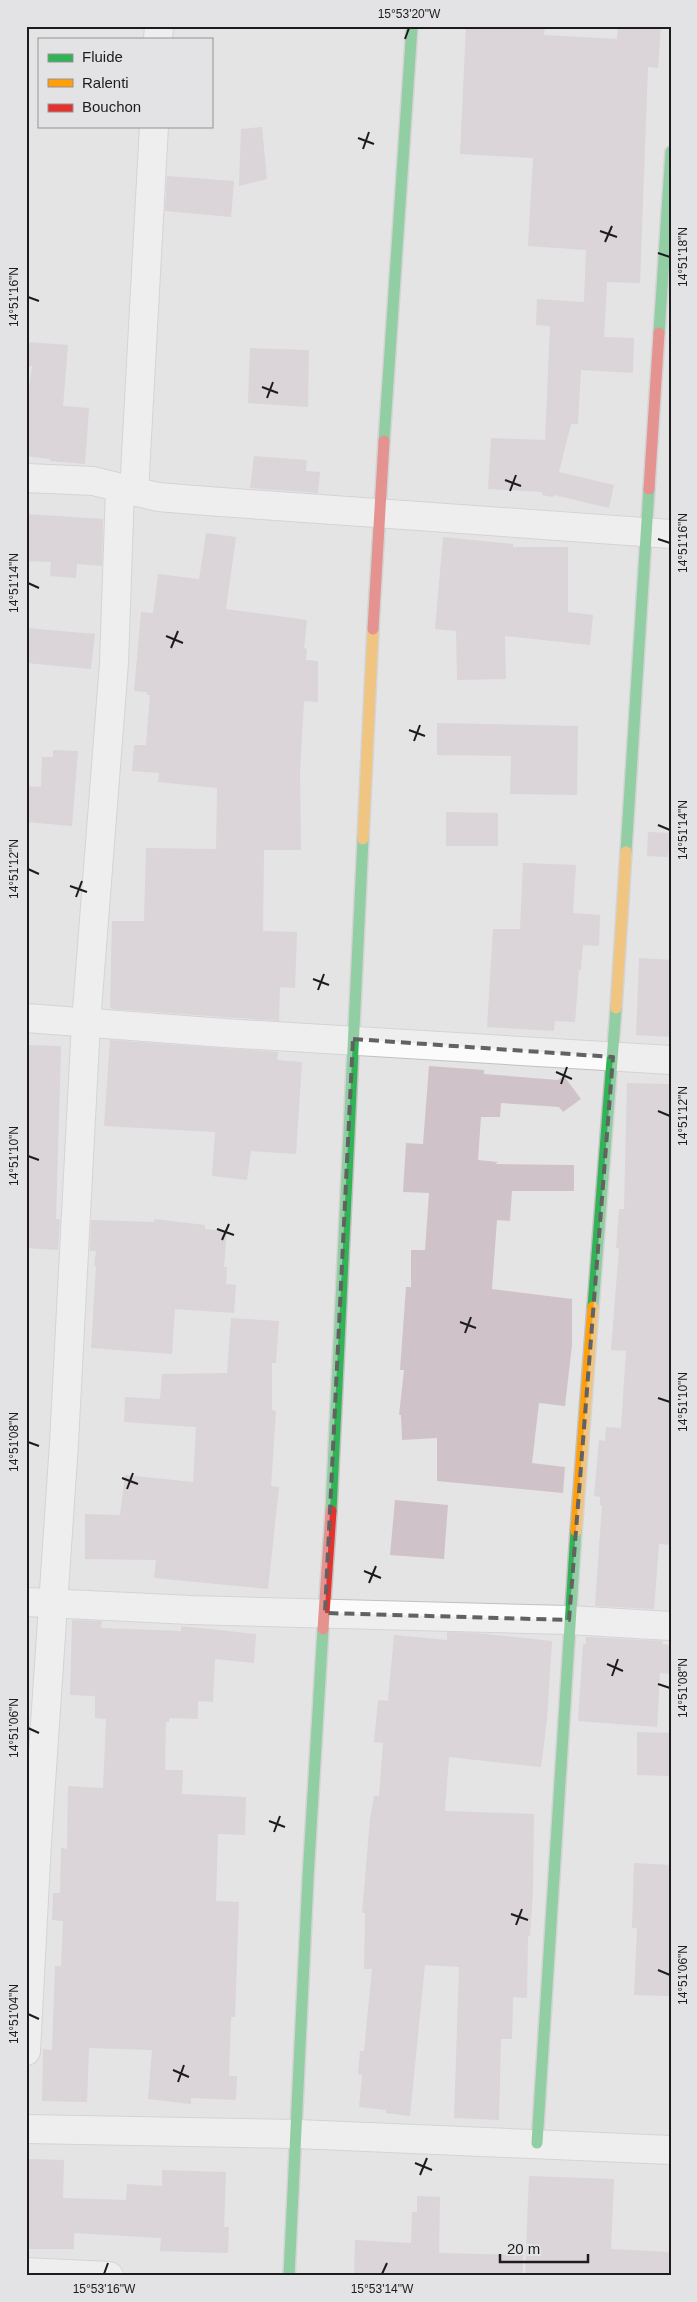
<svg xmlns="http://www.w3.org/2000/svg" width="697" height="2302" font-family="Arial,sans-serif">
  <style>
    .building { fill: #d0c2c9 }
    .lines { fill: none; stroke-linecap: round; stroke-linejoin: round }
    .street-casing { stroke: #c1c1c1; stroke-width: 30 }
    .fast-casing { stroke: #c1c1c1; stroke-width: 14 }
    .slow-casing { stroke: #c1c1c1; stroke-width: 14 }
    .jam-casing { stroke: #c1c1c1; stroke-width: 14 }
    .street { stroke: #fbfbfb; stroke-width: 28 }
    .fast { stroke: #30b455; stroke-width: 11 }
    .slow { stroke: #ff9f0a; stroke-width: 11 }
    .jam { stroke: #e5322d; stroke-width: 11 }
    .marked { fill: none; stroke: #626262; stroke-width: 4; stroke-dasharray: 10 6; stroke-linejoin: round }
    .ticks { fill: none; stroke: #1c1c1c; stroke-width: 2 }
    .neatline { fill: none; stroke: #1c1c1c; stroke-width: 2 }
    .ticks-label { font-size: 12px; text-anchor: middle; fill: #1c1c1c }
  </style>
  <rect width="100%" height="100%" fill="#e4e4e4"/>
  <!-- building -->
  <g class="building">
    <path d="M 466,26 L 545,26 L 544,35 L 617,39 L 618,26 L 661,26 L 658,68 L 648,67 L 640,283 L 607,282 L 604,337 L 634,338 L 633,373 L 581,370 L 578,424 L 571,424 L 559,472 L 614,485 L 609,508 L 554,495 L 553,497 L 542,495 L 542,492 L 488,489 L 491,438 L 545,440 L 550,326 L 536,325 L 537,299 L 584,302 L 586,250 L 528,246 L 533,158 L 460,154 Z"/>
    <path d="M 262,127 L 267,179 L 239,186 L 241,129 Z"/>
    <path d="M 167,176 L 234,181 L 231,217 L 165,211 Z"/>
    <path d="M 26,342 L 68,345 L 63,406 L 89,408 L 85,464 L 50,461 L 50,459 L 26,456 L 26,410 L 32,366 L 26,366 Z"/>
    <path d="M 250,348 L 309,350 L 308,407 L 248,403 Z"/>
    <path d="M 254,456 L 307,460 L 306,471 L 320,472 L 318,493 L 250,488 Z"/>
    <path d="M 26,514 L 103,519 L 102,566 L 77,564 L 76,578 L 50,576 L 51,562 L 26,561 Z"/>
    <path d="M 206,533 L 236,537 L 226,609 L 307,620 L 304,648 L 307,649 L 306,660 L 318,661 L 318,702 L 304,701 L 300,773 L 301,850 L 264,850 L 263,931 L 297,932 L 295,988 L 280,987 L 279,1021 L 112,1009 L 110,1007 L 112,921 L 144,921 L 146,848 L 216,849 L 217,788 L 158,782 L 159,773 L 132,771 L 134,745 L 146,745 L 150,695 L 147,695 L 147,692 L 134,691 L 141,612 L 153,613 L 158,574 L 199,579 Z"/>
    <path d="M 443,537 L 513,544 L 513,547 L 568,547 L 568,612 L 593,615 L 590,645 L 505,636 L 506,679 L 457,680 L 456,631 L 435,629 Z"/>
    <path d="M 26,628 L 95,634 L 91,669 L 26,663 Z"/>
    <path d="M 437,723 L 578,726 L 577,795 L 510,794 L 511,756 L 437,755 Z"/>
    <path d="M 53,750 L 78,751 L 72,826 L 26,822 L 26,786 L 41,787 L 42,757 L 53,757 Z"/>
    <path d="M 446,812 L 498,813 L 498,846 L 446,846 Z"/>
    <path d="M 648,832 L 670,833 L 668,857 L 647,856 Z"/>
    <path d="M 523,863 L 576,865 L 573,913 L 600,915 L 599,946 L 583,945 L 581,970 L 579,970 L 575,1022 L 555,1021 L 554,1031 L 487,1027 L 493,929 L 520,929 Z"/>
    <path d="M 639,958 L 671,960 L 671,1037 L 636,1035 Z"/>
    <path d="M 110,1040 L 278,1052 L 277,1060 L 302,1062 L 296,1154 L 251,1151 L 247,1180 L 212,1176 L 215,1132 L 104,1126 Z"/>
    <path d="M 27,1045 L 61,1046 L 56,1219 L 60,1219 L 58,1250 L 26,1248 Z"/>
    <path d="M 429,1066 L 484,1070 L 484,1074 L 558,1080 L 564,1076 L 581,1099 L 563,1112 L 559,1107 L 501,1103 L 500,1117 L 481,1117 L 478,1160 L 498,1162 L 495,1164 L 574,1165 L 574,1191 L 512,1191 L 510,1221 L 497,1220 L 492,1289 L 572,1299 L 572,1345 L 565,1406 L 539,1403 L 532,1463 L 565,1467 L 563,1493 L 437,1481 L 437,1438 L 402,1440 L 401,1415 L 399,1415 L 404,1370 L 400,1370 L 406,1287 L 411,1287 L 411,1250 L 425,1250 L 429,1193 L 403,1192 L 406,1143 L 423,1144 Z"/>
    <path d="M 627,1083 L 671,1084 L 671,1545 L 659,1544 L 654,1609 L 595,1606 L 602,1505 L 600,1505 L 600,1497 L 594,1496 L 599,1440 L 605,1441 L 606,1427 L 621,1428 L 626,1351 L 611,1350 L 619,1248 L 616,1248 L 619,1209 L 624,1209 Z"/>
    <path d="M 154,1219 L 205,1225 L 205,1229 L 227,1231 L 224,1267 L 227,1267 L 226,1284 L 236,1285 L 234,1313 L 175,1309 L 172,1354 L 91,1348 L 96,1266 L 94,1266 L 96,1251 L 90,1251 L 91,1220 L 154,1222 Z"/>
    <path d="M 231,1318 L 279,1321 L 276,1363 L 272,1363 L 272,1410 L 276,1411 L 271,1486 L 279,1487 L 268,1589 L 154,1578 L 156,1560 L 85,1559 L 85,1514 L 120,1515 L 125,1475 L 193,1482 L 196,1427 L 124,1422 L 125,1397 L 160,1399 L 162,1374 L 227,1373 Z"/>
    <path d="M 395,1500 L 448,1505 L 444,1559 L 390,1555 Z"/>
    <path d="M 72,1620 L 102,1621 L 101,1628 L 181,1631 L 181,1626 L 256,1634 L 254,1663 L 215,1659 L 213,1702 L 198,1701 L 198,1719 L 169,1718 L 169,1722 L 166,1722 L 165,1770 L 183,1770 L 182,1794 L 246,1797 L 245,1835 L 218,1834 L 216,1901 L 239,1902 L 235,2017 L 231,2017 L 229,2076 L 237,2076 L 236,2100 L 191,2098 L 191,2104 L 148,2099 L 152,2050 L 89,2048 L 87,2102 L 42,2101 L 43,2049 L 52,2050 L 55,1966 L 61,1966 L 63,1921 L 52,1920 L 53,1893 L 60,1893 L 61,1848 L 67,1849 L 68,1786 L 103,1788 L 106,1719 L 95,1718 L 95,1696 L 70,1695 Z"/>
    <path d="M 447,1632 L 477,1633 L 552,1641 L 547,1719 L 541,1767 L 449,1757 L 445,1811 L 534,1814 L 533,1892 L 530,1936 L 528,1936 L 527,1998 L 513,1997 L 512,2039 L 501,2039 L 499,2120 L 454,2118 L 459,1967 L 425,1965 L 410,2116 L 386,2113 L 386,2110 L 359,2107 L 362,2075 L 358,2074 L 360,2051 L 364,2051 L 372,1969 L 364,1969 L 365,1913 L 362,1913 L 370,1819 L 374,1796 L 379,1796 L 383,1743 L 374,1742 L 378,1700 L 388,1701 L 394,1635 L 447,1640 Z"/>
    <path d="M 586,1637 L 663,1641 L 662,1644 L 671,1645 L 671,1674 L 660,1673 L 657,1727 L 578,1721 L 583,1644 L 586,1644 Z"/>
    <path d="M 637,1732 L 671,1733 L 671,1776 L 637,1775 Z"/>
    <path d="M 634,1863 L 671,1865 L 671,1996 L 634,1995 L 637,1928 L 632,1928 Z"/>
    <path d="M 26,2159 L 64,2160 L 63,2198 L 126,2200 L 127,2184 L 162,2186 L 162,2170 L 226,2172 L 224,2227 L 229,2227 L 228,2253 L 160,2251 L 161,2238 L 74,2233 L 74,2249 L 26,2249 Z"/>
    <path d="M 529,2176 L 614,2179 L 611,2249 L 671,2252 L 671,2276 L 525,2276 Z"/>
    <path d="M 417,2196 L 440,2197 L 439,2253 L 523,2255 L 523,2276 L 354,2276 L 355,2240 L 411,2243 L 412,2212 L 417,2212 Z"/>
  </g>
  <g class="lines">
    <!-- street casing -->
    <g class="street-casing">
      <g id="street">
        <path d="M 158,39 L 159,26"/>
        <path d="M 26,478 L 93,481 L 158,497 L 207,501 L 671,534"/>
        <path d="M 134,492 L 154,126"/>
        <path d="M 26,1018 L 224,1033 L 671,1060"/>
        <path d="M 26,1602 L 190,1610 L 569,1620 L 671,1626"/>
        <path d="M 26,2051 L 37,1842 L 64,1443 L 86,1023 L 114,663 L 120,489"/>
        <path d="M 26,2129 L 297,2134 L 671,2150"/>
        <path d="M 26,2272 L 109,2276"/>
      </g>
    </g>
    <!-- fast casing -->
    <g class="fast-casing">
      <g id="fast">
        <path d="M 659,333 L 671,152"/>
        <path d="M 384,441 L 412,26"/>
        <path d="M 626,852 L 649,489"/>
        <path d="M 593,1307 L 616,1008"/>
        <path d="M 331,1511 L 363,839"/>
        <path d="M 537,2143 L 576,1531"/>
        <path d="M 289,2276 L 308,1878 L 323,1629"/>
      </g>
    </g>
    <!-- slow casing -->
    <g class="slow-casing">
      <g id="slow">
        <path d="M 363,839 L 373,629"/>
        <path d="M 616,1008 L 626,852"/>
        <path d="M 576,1531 L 593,1307"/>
      </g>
    </g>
    <!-- jam casing -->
    <g class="jam-casing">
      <g id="jam">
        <path d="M 649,489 L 659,333"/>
        <path d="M 373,629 L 384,441"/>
        <path d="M 323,1629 L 331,1511"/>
      </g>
    </g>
    <!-- street -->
    <use href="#street" class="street"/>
    <!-- fast -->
    <use href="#fast" class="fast"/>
    <!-- slow -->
    <use href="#slow" class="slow"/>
    <!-- jam -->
    <use href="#jam" class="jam"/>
  </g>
  <!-- marked area -->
  <path d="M0 0H697V2302H0ZM 353,1039 L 613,1057 L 569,1620 L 325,1613 Z" fill="#e4e4e4" fill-opacity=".55" fill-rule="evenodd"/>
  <path class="marked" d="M 353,1039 L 613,1057 L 569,1620 L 325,1613 Z"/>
  <!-- ticks -->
  <path class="ticks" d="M 405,39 L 409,28M 358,138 L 374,144M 363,149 L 369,132M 600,231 L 617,237M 605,242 L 612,226M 658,253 L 670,257M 28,297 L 39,301M 262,387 L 278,393M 267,398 L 273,382M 505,480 L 521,486M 510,491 L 516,475M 658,539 L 670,543M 28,583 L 39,588M 166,636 L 183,643M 171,648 L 178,631M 409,730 L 425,736M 414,741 L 420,725M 658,825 L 670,830M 28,869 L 39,874M 70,886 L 87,892M 76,897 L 82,881M 313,979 L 329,985M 318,990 L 324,974M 556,1072 L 572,1079M 561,1084 L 567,1067M 658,1111 L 670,1116M 28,1156 L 39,1160M 217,1229 L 234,1235M 222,1240 L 229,1224M 460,1322 L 476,1328M 465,1333 L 471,1317M 658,1398 L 670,1402M 28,1442 L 39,1446M 122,1478 L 138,1484M 127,1489 L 133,1473M 364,1571 L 381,1578M 369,1583 L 376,1566M 607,1664 L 623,1671M 612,1676 L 618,1659M 658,1684 L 670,1688M 28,1728 L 39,1733M 269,1821 L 285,1827M 274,1832 L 280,1816M 511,1914 L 528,1920M 516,1925 L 522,1909M 658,1970 L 670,1975M 28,2014 L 39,2019M 173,2070 L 189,2077M 178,2082 L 184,2065M 415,2163 L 432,2170M 420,2175 L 427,2158M 104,2274 L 108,2263M 382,2274 L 387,2263"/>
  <!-- border -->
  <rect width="697" height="2302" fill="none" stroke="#e3e3e5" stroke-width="55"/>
  <!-- legend -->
  <rect x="38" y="38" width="175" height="90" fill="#e3e3e5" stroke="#939395"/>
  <rect x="48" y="54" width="25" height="8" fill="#30b455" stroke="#939395"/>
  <text x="82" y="62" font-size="15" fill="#1c1c1c">Fluide</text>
  <rect x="48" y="79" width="25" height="8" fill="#ff9f0a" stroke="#939395"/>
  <text x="82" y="88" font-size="15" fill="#1c1c1c">Ralenti</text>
  <rect x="48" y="104" width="25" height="8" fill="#e5322d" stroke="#939395"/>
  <text x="82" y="112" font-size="15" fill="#1c1c1c">Bouchon</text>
  <!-- scale -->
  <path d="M500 2254v8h88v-8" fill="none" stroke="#1c1c1c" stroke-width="2.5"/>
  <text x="507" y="2254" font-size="15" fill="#1c1c1c" stroke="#e3e3e5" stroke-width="4" paint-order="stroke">20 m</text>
  <rect x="28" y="28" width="642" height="2246" class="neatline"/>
  <g class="ticks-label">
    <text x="409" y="18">15°53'20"W</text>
    <text transform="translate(683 257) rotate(-90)" y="4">14°51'18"N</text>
    <text transform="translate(14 297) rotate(-90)" y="4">14°51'16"N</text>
    <text transform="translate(683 543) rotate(-90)" y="4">14°51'16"N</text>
    <text transform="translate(14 583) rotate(-90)" y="4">14°51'14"N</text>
    <text transform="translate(683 830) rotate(-90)" y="4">14°51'14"N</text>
    <text transform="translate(14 869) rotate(-90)" y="4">14°51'12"N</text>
    <text transform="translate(683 1116) rotate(-90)" y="4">14°51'12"N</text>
    <text transform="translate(14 1156) rotate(-90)" y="4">14°51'10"N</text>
    <text transform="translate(683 1402) rotate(-90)" y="4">14°51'10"N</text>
    <text transform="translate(14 1442) rotate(-90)" y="4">14°51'08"N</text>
    <text transform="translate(683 1688) rotate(-90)" y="4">14°51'08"N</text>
    <text transform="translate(14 1728) rotate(-90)" y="4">14°51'06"N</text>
    <text transform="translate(683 1975) rotate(-90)" y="4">14°51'06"N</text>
    <text transform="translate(14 2014) rotate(-90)" y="4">14°51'04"N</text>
    <text x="104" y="2293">15°53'16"W</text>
    <text x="382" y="2293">15°53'14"W</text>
  </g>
</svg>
